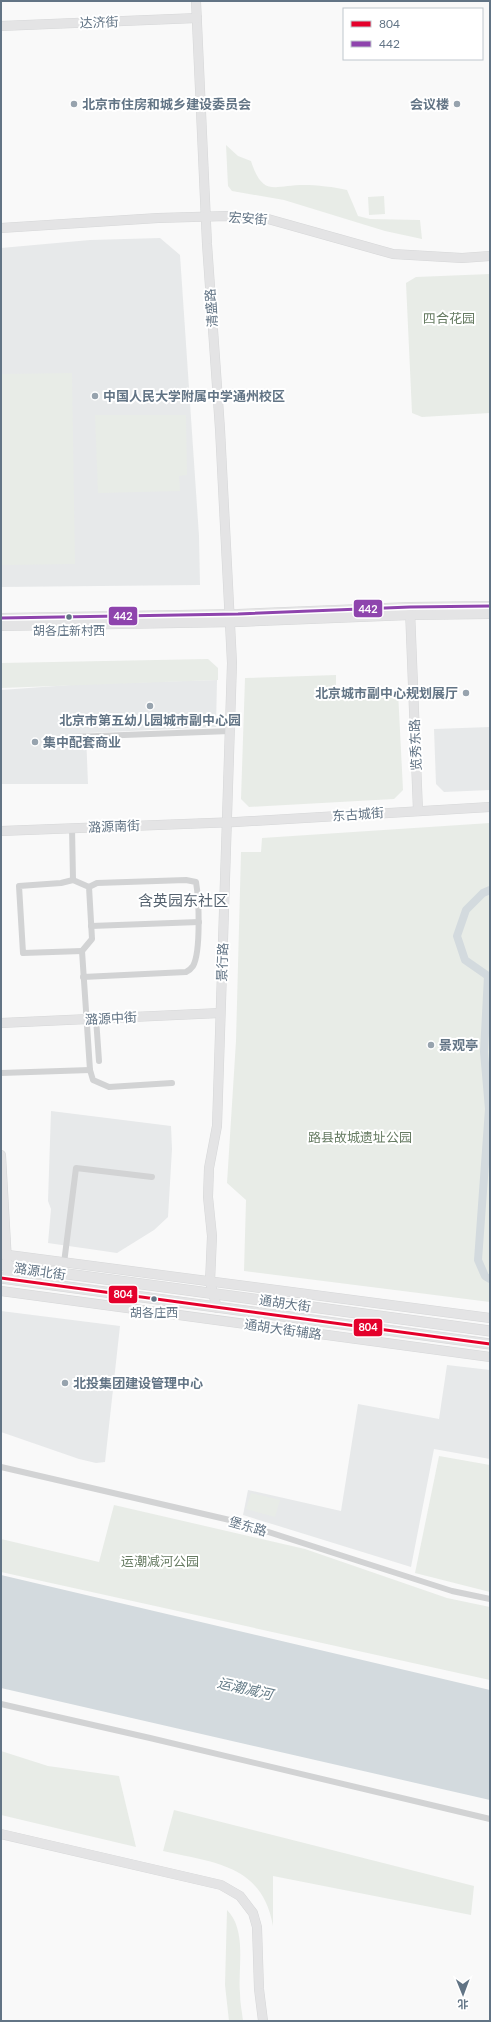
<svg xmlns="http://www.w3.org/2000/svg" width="491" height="2022" font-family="Lato,'Noto Sans SC',sans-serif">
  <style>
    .built { fill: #e7e9ea }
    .green { fill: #e8ece7 }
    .water { fill: #d3dade }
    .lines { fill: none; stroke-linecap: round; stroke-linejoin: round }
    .canal { stroke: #d3dade; stroke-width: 8 }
    .secondary-casing { stroke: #d6d7d8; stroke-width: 10 }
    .primary-casing { stroke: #d6d7d8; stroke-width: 11 }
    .street { stroke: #d2d3d4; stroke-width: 6 }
    .secondary { stroke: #e4e4e5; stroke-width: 9 }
    .primary { stroke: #e4e4e5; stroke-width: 10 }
    .bus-1-casing { stroke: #fff; stroke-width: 6 }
    .bus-2-casing { stroke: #fff; stroke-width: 6 }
    .bus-1 { stroke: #e4002b; stroke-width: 3 }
    .bus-2 { stroke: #8e44ad; stroke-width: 3 }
    .poi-dot { fill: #97a3ae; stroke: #fff; stroke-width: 1.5 }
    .bus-dot { fill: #627485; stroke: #fff; stroke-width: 1.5 }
    .labels { text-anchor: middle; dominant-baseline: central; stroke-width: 4; stroke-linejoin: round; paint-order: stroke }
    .bus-label { font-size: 12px; fill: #627485; stroke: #fff }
    .street-label { font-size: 13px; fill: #627485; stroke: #fff }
    .poi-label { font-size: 13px; font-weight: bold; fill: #627485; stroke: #fff; text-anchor: start }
    .park-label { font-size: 13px; fill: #667b62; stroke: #fff }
    .water-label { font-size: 14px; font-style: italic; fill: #637a86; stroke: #fff }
    .quarter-label { font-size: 15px; fill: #55626f; stroke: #fff }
    .line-badge { stroke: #fff; stroke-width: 1.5 }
    .badge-label { font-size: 11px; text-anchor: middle; font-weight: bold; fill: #fff }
  </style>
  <rect width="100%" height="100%" fill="#f9f9f9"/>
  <!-- built -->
  <g class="built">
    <path d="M 160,238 L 180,255 L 199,536 L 200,585 L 1,587 L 1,248 L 90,240 Z"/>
    <path d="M 217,680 L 216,727 L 86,733 L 88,784 L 1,784 L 1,690 L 84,684 Z"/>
    <path d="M 490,727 L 490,790 L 444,792 L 436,784 L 434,729 Z"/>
    <path d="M 51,1111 L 171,1126 L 172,1149 L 168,1217 L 154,1230 L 117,1253 L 48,1243 L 51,1209 L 48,1201 Z"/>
    <path d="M 1,1311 L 120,1326 L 105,1462 L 96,1463 L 79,1459 L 1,1432 Z"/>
    <path d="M 447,1365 L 490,1370 L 490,1459 L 434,1449 L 411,1567 L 243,1515 L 248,1490 L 341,1511 L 358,1404 L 439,1419 Z"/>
  </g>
  <!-- green -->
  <g class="green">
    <path d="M 226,145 L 238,156 L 251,161 C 263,198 274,185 304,185 C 316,185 335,187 347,190 L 358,216 L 370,219 L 420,220 L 422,239 L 385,231 L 284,200 L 232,191 L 228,186 Z"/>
    <path d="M 384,196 L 385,214 L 369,215 L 368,197 Z"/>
    <path d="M 490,274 L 490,413 L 422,417 L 412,413 L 406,283 L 416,277 Z"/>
    <path d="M 72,373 L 75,564 L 1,565 L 1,374 Z"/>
    <path d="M 95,415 L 186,415 L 187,475 L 179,476 L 180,491 L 98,493 Z"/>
    <path d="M 208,659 L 218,668 L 218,680 L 1,688 L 1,663 Z"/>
    <path d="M 336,675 L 336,692 L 398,691 L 403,790 L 394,799 L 249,807 L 241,799 L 245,678 Z"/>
    <path d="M 490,823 L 490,1302 L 244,1271 L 246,1200 L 227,1183 L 236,1041 L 241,852 L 261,852 L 262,838 Z"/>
    <path d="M 439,1456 L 490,1465 L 490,1592 L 415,1573 Z"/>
    <path d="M 251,1493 L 280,1500 L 275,1517 L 246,1509 Z"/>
    <path d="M 114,1505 L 305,1549 L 447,1598 L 490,1607 L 490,1680 L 1,1572 L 1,1539 L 99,1562 Z"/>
    <path d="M 1,1751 L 48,1766 L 119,1776 L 136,1847 L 1,1815 Z"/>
    <path d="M 174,1810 L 474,1886 L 471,1915 L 273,1876 L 273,1926 C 262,1864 214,1863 163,1851 Z"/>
    <path d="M 227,1910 C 247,1930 238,1967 240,1993 C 240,2003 242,2012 243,2021 L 229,2021 L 225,1985 Z"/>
  </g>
  <!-- water -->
  <path class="water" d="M 1,1575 L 490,1690 L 490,1800 L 1,1688 Z"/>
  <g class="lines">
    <!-- canal -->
    <g class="canal">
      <path d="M 488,976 L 465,960 L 457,936 L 466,910 L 483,893 L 490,890"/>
      <path d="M 490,976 L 488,976 L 484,1052 L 489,1109 L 478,1260 L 485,1276 L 490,1279"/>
    </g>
    <!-- secondary casing -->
    <g class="secondary-casing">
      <g id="secondary">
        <path d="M 196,1 L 207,244 L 220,429 L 232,663 L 217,1126 L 209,1168 L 208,1197 L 212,1236 L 210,1282 L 217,1308"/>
        <path d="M 1,26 L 197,18"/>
        <path d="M 1,228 L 158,218 L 227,216 L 268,219 L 393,254 L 462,258 L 490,256"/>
        <path d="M 410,610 L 418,811"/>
        <path d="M 1,618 L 238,614 L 410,607 L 490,606"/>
        <path d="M 1,626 L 238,622 L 410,615 L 490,614"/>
        <path d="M 1,831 L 236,822 L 490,807"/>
        <path d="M 1,1023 L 220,1013"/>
        <path d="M 1,1155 L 8,1279"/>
        <path d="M 1,1254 L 490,1318"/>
        <path d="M 1,1291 L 490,1357"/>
        <path d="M 1,1834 L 221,1885 L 240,1896 L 253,1913 L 257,1927 L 259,1989 L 263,2021"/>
      </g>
    </g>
    <!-- primary casing -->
    <g class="primary-casing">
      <g id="primary">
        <path d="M 1,1265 L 490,1331"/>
        <path d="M 1,1278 L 490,1344"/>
      </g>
    </g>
    <!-- street -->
    <g class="street">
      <path d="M 71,737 L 230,731"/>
      <path d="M 72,827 L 73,880 L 89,887 L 92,939 L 82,951 L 90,1070 L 93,1080 L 109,1087 L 172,1083"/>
      <path d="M 73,880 L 61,883 L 19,886 L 23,953 L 82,951"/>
      <path d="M 91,926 L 199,922"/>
      <path d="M 83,977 L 186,972 C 188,971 191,969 193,966 C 201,952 199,899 196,882 L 186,880 L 97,883 L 89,887"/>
      <path d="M 96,1018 L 99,1061"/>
      <path d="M 1,1073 L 90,1070"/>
      <path d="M 64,1263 L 76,1168 L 152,1177"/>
      <path d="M 1,1467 L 234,1521 L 452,1591 L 490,1599"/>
      <path d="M 1,1704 L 150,1738 L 490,1819"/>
    </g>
    <!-- secondary -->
    <use href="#secondary" class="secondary"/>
    <!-- primary -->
    <use href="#primary" class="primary"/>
    <!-- bus-1 casing -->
    <g class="bus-1-casing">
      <path id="bus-1" d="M 1,1278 L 490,1344"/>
    </g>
    <!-- bus-2 casing -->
    <g class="bus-2-casing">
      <path id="bus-2" d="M 1,618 L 238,614 L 410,607 L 490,606"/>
    </g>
    <!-- bus-1 -->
    <use href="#bus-1" class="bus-1"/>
    <!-- bus-2 -->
    <use href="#bus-2" class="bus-2"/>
  </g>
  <!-- markers -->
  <g class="poi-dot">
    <circle cx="74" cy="104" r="4"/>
    <circle cx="457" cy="104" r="4"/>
    <circle cx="95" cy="396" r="4"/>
    <circle cx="466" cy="693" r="4"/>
    <circle cx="150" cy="706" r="4"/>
    <circle cx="35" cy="742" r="4"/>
    <circle cx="431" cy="1045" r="4"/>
    <circle cx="65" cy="1383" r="4"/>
  </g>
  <g class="bus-dot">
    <circle cx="69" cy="617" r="3.5"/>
    <circle cx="154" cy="1299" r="3.5"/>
  </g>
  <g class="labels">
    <!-- bus labels -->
    <g class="bus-label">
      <text x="69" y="630">胡各庄新村西</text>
      <text x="154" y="1312">胡各庄西</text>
    </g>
    <!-- street labels -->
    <g class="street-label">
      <text transform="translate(99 22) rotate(-2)">达济街</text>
      <text transform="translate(248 218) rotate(4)">宏安街</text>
      <text transform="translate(211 308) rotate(-94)">清盛路</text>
      <text transform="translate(415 745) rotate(-92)">览秀东路</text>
      <text transform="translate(358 814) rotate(-4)">东古城街</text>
      <text transform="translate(114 826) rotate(-2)">潞源南街</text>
      <text transform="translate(222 962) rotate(-88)">景行路</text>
      <text transform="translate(111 1018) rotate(-3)">潞源中街</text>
      <text transform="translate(40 1271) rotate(8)">潞源北街</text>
      <text transform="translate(285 1303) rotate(8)">通胡大街</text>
      <text transform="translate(283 1329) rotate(8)">通胡大街辅路</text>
      <text transform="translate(248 1526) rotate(16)">堡东路</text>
    </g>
    <!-- poi labels -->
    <g class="poi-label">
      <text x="82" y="104">北京市住房和城乡建设委员会</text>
      <text x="449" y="104" text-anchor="end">会议楼</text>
      <text x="103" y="396">中国人民大学附属中学通州校区</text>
      <text x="458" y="693" text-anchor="end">北京城市副中心规划展厅</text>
      <text x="150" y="720" text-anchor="middle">北京市第五幼儿园城市副中心园</text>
      <text x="43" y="742">集中配套商业</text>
      <text x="439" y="1045">景观亭</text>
      <text x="73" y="1383">北投集团建设管理中心</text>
    </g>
    <!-- park labels -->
    <g class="park-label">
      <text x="449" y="318">四合花园</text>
      <text x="360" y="1137">路县故城遗址公园</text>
      <text x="160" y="1561">运潮减河公园</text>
    </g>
    <!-- water labels -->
    <g class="water-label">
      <text transform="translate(245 1688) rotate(13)">运潮减河</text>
    </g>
    <!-- quarter labels -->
    <g class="quarter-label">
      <text x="183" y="900">含英园东社区</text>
    </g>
  </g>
  <g class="line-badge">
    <rect x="353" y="599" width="30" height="19" rx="4" fill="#8e44ad"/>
    <rect x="108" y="606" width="30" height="20" rx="4" fill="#8e44ad"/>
    <rect x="108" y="1285" width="30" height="19" rx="4" fill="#e4002b"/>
    <rect x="353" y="1318" width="30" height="19" rx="4" fill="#e4002b"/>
  </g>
  <g class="badge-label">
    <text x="368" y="613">442</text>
    <text x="123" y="620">442</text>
    <text x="123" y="1298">804</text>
    <text x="368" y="1331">804</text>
  </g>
  <!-- border -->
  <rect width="491" height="2022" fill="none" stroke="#627485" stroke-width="4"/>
  <!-- legend -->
  <rect x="343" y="8" width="140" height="52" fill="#ffffff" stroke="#c0c7ce"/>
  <rect x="351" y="21" width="20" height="6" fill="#e4002b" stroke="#c0c7ce"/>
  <text x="379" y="28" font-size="12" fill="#627485">804</text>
  <rect x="351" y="41" width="20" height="6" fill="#8e44ad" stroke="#c0c7ce"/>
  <text x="379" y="48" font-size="12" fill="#627485">442</text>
  <!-- north arrow -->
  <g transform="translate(463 1994) rotate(179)" stroke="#ffffff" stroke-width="3" paint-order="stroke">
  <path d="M0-3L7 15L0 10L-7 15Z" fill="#627485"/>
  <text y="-6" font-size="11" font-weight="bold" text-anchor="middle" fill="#627485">北</text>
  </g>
</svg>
